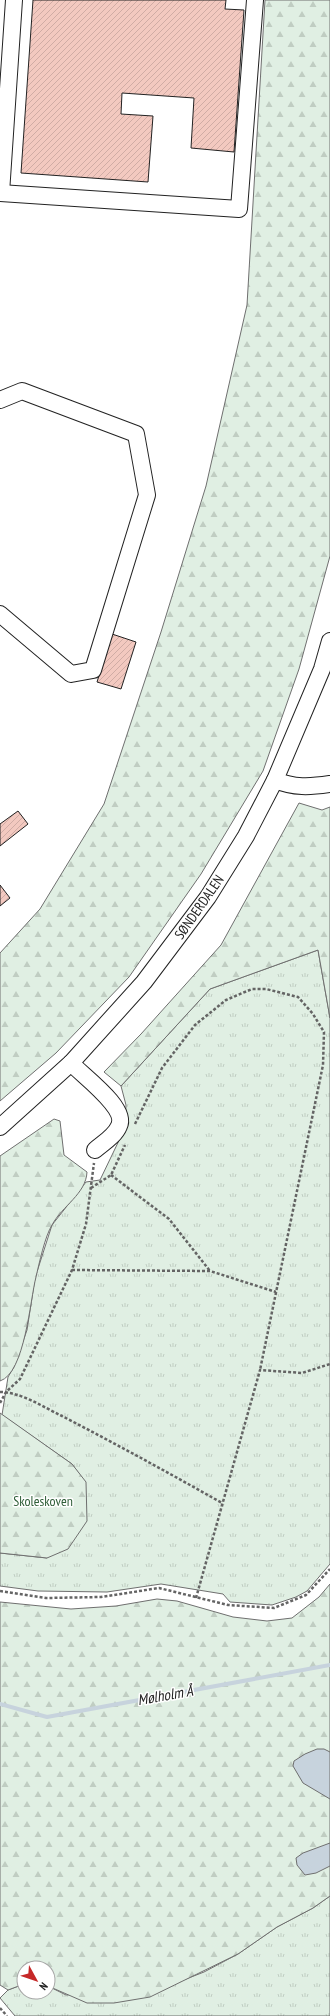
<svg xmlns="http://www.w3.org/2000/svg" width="330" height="2016" font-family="'PT Sans Narrow',sans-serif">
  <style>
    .grass { fill: url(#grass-tufts); stroke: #6f6f6f }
    .forest { fill: url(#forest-firs); stroke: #6f6f6f }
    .water { fill: #c7d3dd; stroke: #6f6f6f }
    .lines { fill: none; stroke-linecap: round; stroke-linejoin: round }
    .stream { stroke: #c7d3dd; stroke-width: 4 }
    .building { fill: url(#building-hatch); stroke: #222 }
    .minor-casing { stroke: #222; stroke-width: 18 }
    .path { stroke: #646464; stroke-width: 2.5; stroke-dasharray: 3 2; stroke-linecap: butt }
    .minor { stroke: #fff; stroke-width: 16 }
    .labels { text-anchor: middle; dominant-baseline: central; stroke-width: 3; stroke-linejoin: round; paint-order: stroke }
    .street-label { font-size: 14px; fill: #222; stroke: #fff }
    .park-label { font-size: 14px; fill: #2f5e38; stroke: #fff }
    .water-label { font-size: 15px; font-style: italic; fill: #222; stroke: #fff }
  </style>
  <defs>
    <pattern id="grass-tufts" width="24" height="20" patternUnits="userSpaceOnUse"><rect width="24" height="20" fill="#e0efe3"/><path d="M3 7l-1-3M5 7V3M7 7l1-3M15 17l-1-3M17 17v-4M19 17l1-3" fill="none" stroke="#c0cdc2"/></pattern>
    <pattern id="forest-firs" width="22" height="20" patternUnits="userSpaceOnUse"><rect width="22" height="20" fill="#e0efe3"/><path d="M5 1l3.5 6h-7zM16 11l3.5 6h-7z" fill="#c0cdc2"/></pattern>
    <pattern id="building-hatch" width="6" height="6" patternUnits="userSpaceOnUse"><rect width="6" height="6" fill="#f3c9c0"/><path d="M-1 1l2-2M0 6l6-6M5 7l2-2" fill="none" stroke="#d0aca5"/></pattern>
  </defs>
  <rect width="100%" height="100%" fill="#fff"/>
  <!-- grass -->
  <g class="grass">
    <path d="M 318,950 L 330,1018 L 330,1564 L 307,1591 L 296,1597 L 272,1605 L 230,1602 L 223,1594 L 161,1584 L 107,1592 L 38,1591 L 0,1586 L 0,1553 L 47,1558 L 85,1482 L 72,1464 L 2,1415 L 8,1377 L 14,1367 L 27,1330 L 35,1278 L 52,1225 L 86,1182 L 100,1180 L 125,1128 L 126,1105 L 121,1086 L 210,989 Z"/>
    <path d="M 330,1896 L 330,2016 L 15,2016 L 0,1998 L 8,1990 L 24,1984 L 24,1992 L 48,1992 L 48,1986 L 66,1995 L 168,1986 L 204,1972 L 238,1954 L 277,1927 L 313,1908 Z"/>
  </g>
  <!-- forest -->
  <g class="forest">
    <path d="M 265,0 L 330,0 L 330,556 L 299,669 L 263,771 L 201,874 L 129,977 L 56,1053 L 0,1101 L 0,953 L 40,909 L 104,804 L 161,632 L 206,486 L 247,305 Z"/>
    <path d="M 299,803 L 322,810 L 330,807 L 330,1018 L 318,950 L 210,989 L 121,1086 L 104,1072 L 141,1034 L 221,945 Z"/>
    <path d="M 54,1119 L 60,1121 L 64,1155 L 87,1172 C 86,1194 62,1206 52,1225 C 45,1236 39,1264 36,1277 C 30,1300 25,1373 0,1381 L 0,1156 Z"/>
    <path d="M 0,1413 L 72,1464 L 86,1482 L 87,1521 L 68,1549 L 47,1558 L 0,1553 Z"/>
    <path d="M 330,1584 L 330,1896 L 313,1908 L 277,1927 L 238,1954 L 150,1997 L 114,2003 L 87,2003 L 48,1986 L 48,1968 L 24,1968 L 24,1984 L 8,1990 L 0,1985 L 0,1602 L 71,1609 L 116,1606 L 157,1599 L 177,1601 L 233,1617 L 267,1621 L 292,1618 L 319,1597 Z"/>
  </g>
  <!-- water -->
  <g class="water">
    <path d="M 317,1749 L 324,1749 L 330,1752 L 330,1799 L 303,1783 L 293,1766 L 294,1761 L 305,1754 Z"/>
    <path d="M 330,1843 L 330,1866 L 316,1873 L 305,1875 L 297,1865 L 296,1858 L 303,1853 Z"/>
  </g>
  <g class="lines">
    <!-- stream -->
    <path class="stream" d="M 0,1704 L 47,1717 L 330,1665"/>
  </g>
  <!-- building -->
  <g class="building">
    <path d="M 33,0 L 226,0 L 225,9 L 244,10 L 234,152 L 191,148 L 194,98 L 122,93 L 121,114 L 153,116 L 148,182 L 21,173 Z"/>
    <path d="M 112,634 L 136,642 L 121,689 L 97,682 Z"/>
    <path d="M 18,811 L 28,824 L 0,846 L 0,824 Z"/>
    <path d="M 0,885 L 10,898 L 0,906 Z"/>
  </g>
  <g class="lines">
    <!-- minor casing -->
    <g class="minor-casing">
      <g id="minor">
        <path d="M 0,193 L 239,209 L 255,0"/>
        <path d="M 1,193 L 14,0"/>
        <path d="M 0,400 L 22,391 L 136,434 L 147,495 L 93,670 L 71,674 L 0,614"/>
        <path d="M 275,780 C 294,788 310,787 330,784"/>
        <path d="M 71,1063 C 83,1076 128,1108 119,1126 C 115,1136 103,1143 95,1150"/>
        <path d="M 0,1127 L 71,1063 L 144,982 L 208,897 L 246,836 L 275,780 L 322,669 L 330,641"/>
      </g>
    </g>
    <!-- path -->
    <g class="path">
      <path d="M 135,1124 L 162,1068 L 195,1025 L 226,1000 L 252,989 L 266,989 L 298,997 L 313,1014 L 324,1032 L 323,1065 L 260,1370"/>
      <path d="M 111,1175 L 169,1219 L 210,1271"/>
      <path d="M 91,1188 L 111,1175 L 125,1145"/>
      <path d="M 72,1270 L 210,1271 L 276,1292"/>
      <path d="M 0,1392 C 21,1392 43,1407 62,1416 C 116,1444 169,1473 222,1503"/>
      <path d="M 0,1403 L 6,1392 L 20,1379 L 72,1270 L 86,1224 L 94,1163"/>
      <path d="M 0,1591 L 46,1598 L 101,1597 L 159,1588 L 228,1605 L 274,1608 L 306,1595 L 330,1569"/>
      <path d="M 196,1598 L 260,1370 L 302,1373 L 330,1364"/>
      <path d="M 0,2008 L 7,2016"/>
    </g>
    <!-- minor -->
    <use href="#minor" class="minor"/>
  </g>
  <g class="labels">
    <!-- street labels -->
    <g class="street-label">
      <text transform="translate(199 907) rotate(-55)">SØNDERDALEN</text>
    </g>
    <!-- park labels -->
    <g class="park-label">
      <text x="43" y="1501">Skoleskoven</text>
    </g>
    <!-- water labels -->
    <g class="water-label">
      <text transform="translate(165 1695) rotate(-10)">Mølholm Å</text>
    </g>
  </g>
  <!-- north arrow -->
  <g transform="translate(36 1980) rotate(130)"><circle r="19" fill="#ffffff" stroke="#a7a7a7"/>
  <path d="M0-3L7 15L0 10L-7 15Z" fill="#c62828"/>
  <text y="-6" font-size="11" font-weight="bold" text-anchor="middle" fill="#222222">N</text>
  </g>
</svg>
